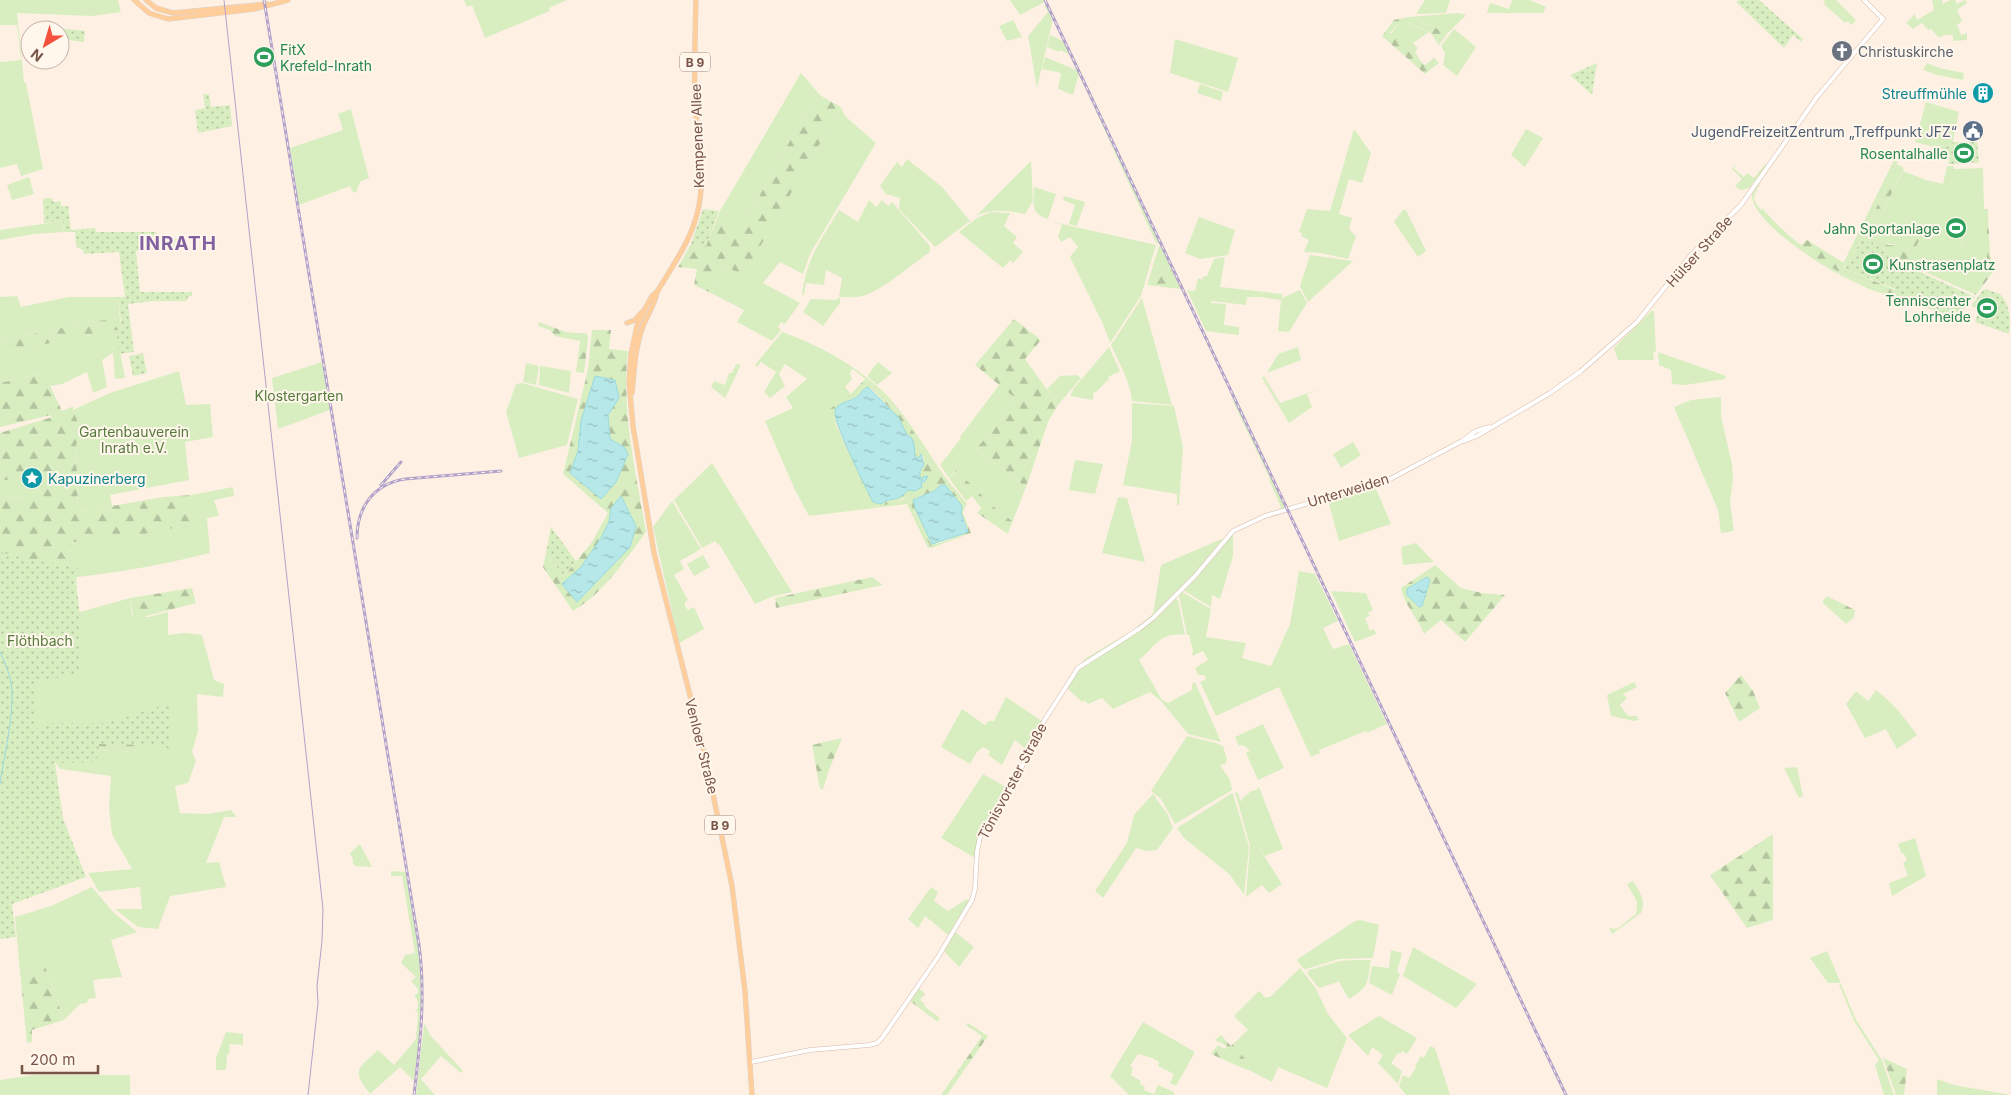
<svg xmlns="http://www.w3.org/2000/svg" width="2011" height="1095" font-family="Inter,sans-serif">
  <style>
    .green { fill: #d8eec1 }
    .forest { fill: url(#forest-firs); fill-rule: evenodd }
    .park { fill: url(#park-dots) }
    .water { fill: url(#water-ripples); stroke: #9bdadd }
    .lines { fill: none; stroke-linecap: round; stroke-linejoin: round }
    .stream { stroke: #9bdadd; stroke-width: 1 }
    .secondary-casing { stroke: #d7b8a9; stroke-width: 5 }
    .primary-casing { stroke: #dcd2cf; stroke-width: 5.5 }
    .secondary { stroke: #fff; stroke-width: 4 }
    .primary { stroke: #ffce9a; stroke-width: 4.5 }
    .tram { stroke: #b2a1c9; stroke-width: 1 }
    .rail-casing { stroke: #b2a1c9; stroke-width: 3 }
    .rail { stroke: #fff6ec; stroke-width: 1; stroke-dasharray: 4; stroke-linecap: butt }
    .labels { text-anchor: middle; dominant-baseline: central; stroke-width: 4; stroke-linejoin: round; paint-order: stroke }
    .shield { fill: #fff6ec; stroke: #a28478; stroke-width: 1 }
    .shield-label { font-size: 12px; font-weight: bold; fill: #7a5347 }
    .leisure-label { font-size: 14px; fill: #27864d; stroke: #fff6ec; text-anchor: end }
    .worship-label { font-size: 14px; fill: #5b616d; stroke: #fff6ec; text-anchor: start }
    .culture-label { font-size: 14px; fill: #0d838f; stroke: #fff6ec; text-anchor: end }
    .service-label { font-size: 14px; fill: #4e5e75; stroke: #fff6ec; text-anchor: end }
    .street-label { font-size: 14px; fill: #7a5347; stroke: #fff6ec }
    .park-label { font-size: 14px; fill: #557a3b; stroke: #fff6ec }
    .district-label { font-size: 19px; font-weight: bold; letter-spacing: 1px; fill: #83619e; stroke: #fff6ec }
  </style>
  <defs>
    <pattern id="forest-firs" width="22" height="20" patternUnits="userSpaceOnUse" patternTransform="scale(1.25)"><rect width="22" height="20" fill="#d8eec1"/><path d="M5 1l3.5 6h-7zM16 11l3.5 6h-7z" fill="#b4c39f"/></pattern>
    <pattern id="park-dots" width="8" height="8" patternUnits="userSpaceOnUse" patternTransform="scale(1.25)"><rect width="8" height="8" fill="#d8eec1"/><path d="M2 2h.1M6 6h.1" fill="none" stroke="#b4c39f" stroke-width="1.8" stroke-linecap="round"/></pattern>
    <pattern id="water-ripples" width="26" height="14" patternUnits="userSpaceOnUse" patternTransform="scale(1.25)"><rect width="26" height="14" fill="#b6e8ea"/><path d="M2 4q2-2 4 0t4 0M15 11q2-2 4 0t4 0" fill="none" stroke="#99bfbf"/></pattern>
  </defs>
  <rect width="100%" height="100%" fill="#fef1e4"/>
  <!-- green -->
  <g class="green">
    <path d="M 0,0 L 118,0 L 121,12 L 92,16 L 17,13 L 24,82 L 26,83 L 43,169 L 21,176 L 17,164 L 0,168 L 0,62 L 21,60 L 17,25 L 0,25 Z"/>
    <path d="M 464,0 L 567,0 L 549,8 L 550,11 L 485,38 L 472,5 L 467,7 Z"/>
    <path d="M 1010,0 L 1044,0 L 1045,2 L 1020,15 Z"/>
    <path d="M 1425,0 L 1450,0 L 1446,13 L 1416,14 Z"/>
    <path d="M 1512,0 L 1530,0 L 1546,7 L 1543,13 L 1487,13 L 1490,3 L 1509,9 Z"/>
    <path d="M 1823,0 L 1836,0 L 1856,20 L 1852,25 L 1847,21 L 1845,23 L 1824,4 L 1825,2 Z"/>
    <path d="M 1932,0 L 1942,0 L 1943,4 L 1950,0 L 1955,0 L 1957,4 L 1965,0 L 1967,3 L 1957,10 L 1962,21 L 1957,25 L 1961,35 L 1967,33 L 1967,40 L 1953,41 L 1953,35 L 1944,35 L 1939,38 L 1931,29 L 1928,30 L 1922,23 L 1913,29 L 1906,23 L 1915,14 L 1917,20 L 1934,10 Z"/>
    <path d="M 1044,5 L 1046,5 L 1058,28 L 1161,244 L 1132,238 L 1156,243 L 1079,74 L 1073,95 L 1058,89 L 1061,73 L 1042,69 L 1045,57 L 1076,70 L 1070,55 L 1060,50 L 1059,52 L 1047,47 L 1050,35 L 1063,41 L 1053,19 L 1037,88 L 1028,36 L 1048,12 Z"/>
    <path d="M 1459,13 L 1466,15 L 1448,33 L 1408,17 Z"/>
    <path d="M 1013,20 L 1022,37 L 1007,41 L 999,26 Z"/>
    <path d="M 1400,22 L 1405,22 L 1429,32 L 1413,43 L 1418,48 L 1415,52 L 1420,60 L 1390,35 Z"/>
    <path d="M 1454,29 L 1476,47 L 1457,76 L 1443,65 L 1445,53 L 1441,46 Z"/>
    <path d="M 1175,39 L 1238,58 L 1228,92 L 1170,73 Z"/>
    <path d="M 1927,63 L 1940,68 L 1964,73 L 1963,80 L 1937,75 L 1923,70 Z"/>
    <path d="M 801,73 L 821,96 C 804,113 793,136 781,157 C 766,184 750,211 737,239 L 717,219 L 720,211 Z"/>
    <path d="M 1200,84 L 1223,92 L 1221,101 L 1197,93 Z"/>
    <path d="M 1926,102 L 1959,112 L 1952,147 L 1935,144 L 1934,147 L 1915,142 Z"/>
    <path d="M 841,107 L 845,116 L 876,143 L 810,254 L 803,274 L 780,262 L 763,283 L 800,303 L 785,324 L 781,322 L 778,327 L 781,330 L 772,341 L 737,322 L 744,310 L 709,292 L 726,266 L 743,275 Z"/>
    <path d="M 351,109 L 369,178 L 360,182 L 356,193 L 352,191 L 350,186 L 299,205 L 290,148 L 343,130 L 338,114 Z"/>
    <path d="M 1354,129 L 1371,153 L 1362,183 L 1349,179 L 1339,214 L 1352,218 L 1349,229 L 1356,236 L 1348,259 L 1321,253 L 1304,252 L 1309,240 L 1301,236 L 1302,233 L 1299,232 L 1307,209 L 1330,211 Z"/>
    <path d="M 1526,129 L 1543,138 L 1525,167 L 1511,155 Z"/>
    <path d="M 907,159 L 942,187 L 970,221 L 935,247 L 899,209 L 900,198 L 886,194 L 880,186 L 897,162 L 902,167 Z"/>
    <path d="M 1894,160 L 1898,162 L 1854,255 L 1851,254 L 1841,273 L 1892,295 L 1960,316 L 1957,318 L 1869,289 L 1840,275 L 1839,272 L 1838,274 C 1816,262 1752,221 1752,195 L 1762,179 L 1754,197 L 1755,202 L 1761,210 L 1762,208 C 1784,234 1806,250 1839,272 Z"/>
    <path d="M 1031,161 L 1033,201 L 1025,214 C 1008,211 992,208 976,216 Z"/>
    <path d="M 1736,164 L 1734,169 L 1744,177 L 1747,173 L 1754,178 L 1765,164 L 1767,165 L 1749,188 L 1741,190 L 1735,186 L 1742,179 L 1732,169 Z"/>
    <path d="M 1947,166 L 1953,166 L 1954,169 L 1983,168 L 1984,209 L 1988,209 L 1987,261 L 1966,261 L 1966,246 L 1960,246 L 1965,234 L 1957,248 L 1964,248 L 1964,262 L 1989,274 L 1974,294 L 1907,264 L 1930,218 L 1926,214 L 1908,249 C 1895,243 1876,247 1876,226 L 1903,171 L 1926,180 L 1943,184 Z"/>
    <path d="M 29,177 L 34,194 L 12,200 L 7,185 Z"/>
    <path d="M 1034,187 L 1056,194 L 1048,219 C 1030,214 1034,203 1034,187 Z"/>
    <path d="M 1064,196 L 1085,202 L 1077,226 L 1069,224 L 1075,205 L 1063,200 Z"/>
    <path d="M 869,200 L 876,207 L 882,200 L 888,206 L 892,202 L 930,246 L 930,252 C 912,264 883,290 863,296 C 855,298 847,297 839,297 L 842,278 L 826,270 L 824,285 L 806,283 L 804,295 L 802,295 C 806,259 821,240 839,210 L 858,222 Z"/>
    <path d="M 1403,210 L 1406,210 L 1426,251 L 1418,257 L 1394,222 Z"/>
    <path d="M 991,212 L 1010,213 L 1004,226 L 1017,237 L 1013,243 L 1023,252 L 1013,263 L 1010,260 L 1003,268 L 959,232 L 977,218 Z"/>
    <path d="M 1199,217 L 1235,230 L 1228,255 L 1200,259 L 1185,253 Z"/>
    <path d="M 63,221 L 64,232 L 34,234 L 0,240 L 0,230 Z"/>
    <path d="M 1053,222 L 1156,245 L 1141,296 L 1110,343 L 1102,322 L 1070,257 L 1078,247 L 1070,237 L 1061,242 L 1058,236 L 1062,225 Z"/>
    <path d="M 1159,246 L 1162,247 L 1170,266 L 1147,285 Z"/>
    <path d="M 1310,255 L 1353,261 L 1308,302 L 1300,286 Z"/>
    <path d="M 1225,257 L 1220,287 L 1282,294 L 1282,298 L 1300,290 L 1307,303 L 1289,332 L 1278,331 L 1281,300 L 1260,297 L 1247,297 L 1246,305 L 1211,301 L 1211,303 L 1226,304 L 1224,325 L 1239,327 L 1239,335 L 1206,331 L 1187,290 L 1195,291 L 1198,278 L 1203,280 L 1202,277 L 1207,276 L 1214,259 Z"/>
    <path d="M 17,296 L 21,307 L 68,297 L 118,297 L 120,319 L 95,321 L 0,341 L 0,297 Z"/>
    <path d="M 838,298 L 840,298 L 840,303 L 823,326 L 803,312 L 811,299 L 837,300 Z"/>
    <path d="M 1142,298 L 1172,405 L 1132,401 C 1130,381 1119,363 1111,345 Z"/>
    <path d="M 1652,310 L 1654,312 L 1656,352 L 1653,352 L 1654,360 L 1618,360 L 1614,348 Z"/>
    <path d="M 116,330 L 125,378 L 115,379 L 113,353 L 102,360 L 107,387 L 93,393 L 87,372 L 62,384 L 50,386 L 44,373 L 0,383 L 0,353 Z"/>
    <path d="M 782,332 C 818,345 850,362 878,387 C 906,412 924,447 945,477 C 952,486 960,495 967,504 L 965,507 L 938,471 L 932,467 C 926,439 877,385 852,369 L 850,374 L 852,379 L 845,387 L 851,394 L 831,409 L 836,425 L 874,507 L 903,500 L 907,496 L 931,548 L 928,548 L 907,504 L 809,516 L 795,490 L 765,421 L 793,408 L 786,397 L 807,379 L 785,364 L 779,374 L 785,386 L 770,398 L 764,392 L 776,372 L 761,362 L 757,367 L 755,365 Z"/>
    <path d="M 1109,347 L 1120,371 L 1108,377 L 1109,379 L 1096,392 L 1094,392 L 1093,400 L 1070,396 L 1074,388 Z"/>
    <path d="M 1298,347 L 1301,360 L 1267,373 L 1278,354 Z"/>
    <path d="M 1658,352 L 1726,376 L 1725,379 L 1685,385 L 1672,384 L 1671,370 L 1659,365 Z"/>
    <path d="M 322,362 L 330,410 L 278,429 L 272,378 Z"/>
    <path d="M 878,362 L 892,373 L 877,385 L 867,376 Z"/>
    <path d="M 526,363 L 539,366 L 536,385 L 523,382 Z"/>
    <path d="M 736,364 L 741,365 L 725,398 L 711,387 L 714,381 L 725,385 L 729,373 L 732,373 Z"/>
    <path d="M 540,366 L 571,371 L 569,393 L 539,385 Z"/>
    <path d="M 179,371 L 186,405 L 210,404 L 213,437 L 185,442 L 189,480 L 110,495 L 112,506 L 78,512 L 76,445 L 82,432 L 73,410 L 110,393 Z"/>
    <path d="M 1077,375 L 1081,378 L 1058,405 L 1047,389 L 1060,376 Z"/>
    <path d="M 1264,376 L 1280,403 L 1325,387 L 1307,394 L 1312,407 L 1289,423 L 1262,378 Z"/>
    <path d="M 522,383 L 578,399 L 567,445 L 519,458 L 506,412 L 516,384 Z"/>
    <path d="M 1000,384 L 1014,397 L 1002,419 L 976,449 L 1026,487 L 1008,533 L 1007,532 L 1011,521 L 994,507 L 955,470 L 949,478 L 940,465 L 961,438 L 960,437 Z"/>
    <path d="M 1231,394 L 1286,507 L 1280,510 L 1281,507 L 1269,480 L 1270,479 L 1235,406 Z"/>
    <path d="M 1721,397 L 1721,417 L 1732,464 L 1733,480 L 1730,502 L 1734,531 L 1721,533 L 1718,510 L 1674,407 L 1691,400 Z"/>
    <path d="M 1132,403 L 1174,406 L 1183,447 L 1179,505 L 1177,505 L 1177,494 L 1123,485 L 1132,441 Z"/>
    <path d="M 1353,442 L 1361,455 L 1341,468 L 1333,454 Z"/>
    <path d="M 1075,460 L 1103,464 L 1095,494 L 1069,490 Z"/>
    <path d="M 712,463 L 792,592 L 774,596 L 755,604 L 719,544 L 718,545 L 715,541 L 702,548 L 674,500 Z"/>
    <path d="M 37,471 L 41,480 L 39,493 L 31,498 L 0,497 L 0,481 C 14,480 24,473 37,471 Z"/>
    <path d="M 1374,484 L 1391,524 L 1339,541 L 1328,500 L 1312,504 Z"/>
    <path d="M 233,487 L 234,496 L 214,500 L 219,516 L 207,518 L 210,553 C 152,568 93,576 33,582 L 67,567 L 71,545 L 74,540 L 132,536 L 191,508 L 193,503 L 191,495 Z"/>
    <path d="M 1118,497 L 1127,498 L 1145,562 L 1102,553 Z"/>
    <path d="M 672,501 L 701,549 L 680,561 L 684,569 L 674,575 L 688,600 L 685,602 L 685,606 L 688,610 L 694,607 L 704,629 L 679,643 L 653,527 Z"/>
    <path d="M 1233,533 L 1233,556 L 1220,599 L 1212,595 L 1211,607 L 1183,590 Z"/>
    <path d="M 1224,538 C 1198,569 1172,603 1139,628 C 1121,640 1102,651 1083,663 L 1083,660 L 1133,630 L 1153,614 L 1161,565 Z"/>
    <path d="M 1416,543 L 1434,562 L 1403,565 L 1401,547 Z"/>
    <path d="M 703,555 L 710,567 L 694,576 L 687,564 Z"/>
    <path d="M 1299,571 L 1315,574 L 1338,621 L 1323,628 L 1333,649 L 1349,644 L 1387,724 L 1367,733 L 1366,731 L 1319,750 L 1320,753 L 1311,757 L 1279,687 L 1216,716 L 1200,682 L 1206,679 L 1204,675 L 1198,675 L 1195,668 L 1208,660 L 1203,651 L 1192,656 L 1193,651 L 1189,635 L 1187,635 L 1179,596 L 1182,592 L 1211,609 L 1206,637 L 1246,643 L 1242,658 L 1271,666 L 1290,624 Z"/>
    <path d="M 1331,591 L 1366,593 L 1373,610 L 1368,612 L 1370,616 L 1365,618 L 1370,631 L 1374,629 L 1376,634 L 1355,642 Z"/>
    <path d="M 130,598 L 132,616 L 148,617 L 168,612 L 168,635 L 185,633 L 202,635 L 214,680 L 224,684 L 223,697 L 197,694 L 198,731 L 192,752 L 196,761 L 188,783 L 175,786 L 180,813 L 207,814 L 231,810 L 237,817 L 224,817 L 206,863 L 219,862 L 226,887 L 170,896 L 158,929 L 138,927 L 115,909 L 142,909 L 140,887 L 99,892 L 88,873 L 132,869 L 112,834 L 109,808 L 111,776 L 60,769 L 55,762 L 96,760 L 100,750 L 121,752 L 141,750 L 5,745 L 39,635 L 80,612 Z"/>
    <path d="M 1175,599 L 1178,600 L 1185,635 C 1159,632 1156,646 1139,660 L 1162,700 L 1168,703 L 1192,690 L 1192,684 L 1195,682 L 1221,742 L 1188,734 L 1161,701 L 1150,692 L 1113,709 L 1102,698 L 1088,704 L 1084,700 L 1082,702 L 1066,687 L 1078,670 L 1118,644 Z"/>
    <path d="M 1634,682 L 1637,687 L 1623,694 L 1627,698 L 1620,705 L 1628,716 L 1637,716 L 1639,720 L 1634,721 L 1611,716 L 1607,695 Z"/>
    <path d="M 1876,690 C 1893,703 1905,718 1917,735 L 1897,749 L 1886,729 L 1865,738 L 1846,704 L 1856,691 L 1868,701 Z"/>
    <path d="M 1006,697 L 1042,721 L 1028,751 L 1015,740 L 1002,765 L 988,755 L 990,751 L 983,747 L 977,752 L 970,764 L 941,747 L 962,709 L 985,725 L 988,721 L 994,721 Z"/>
    <path d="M 1263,724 L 1284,768 L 1258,780 L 1246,753 L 1250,751 L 1243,745 L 1239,746 L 1235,737 Z"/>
    <path d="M 1187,736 L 1216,743 L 1223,746 L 1227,760 L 1225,764 L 1220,765 L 1230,780 L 1232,790 L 1175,824 L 1161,799 L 1151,791 Z"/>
    <path d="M 1797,767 L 1803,796 L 1799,798 L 1784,768 Z"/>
    <path d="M 983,774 L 1008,788 C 994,810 976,831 975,858 L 941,838 Z"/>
    <path d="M 1258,787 L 1259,787 L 1283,849 L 1265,856 L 1256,843 L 1282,884 L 1269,893 L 1262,885 L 1246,897 L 1229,874 L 1184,838 L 1177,828 L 1232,793 L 1233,794 L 1249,847 L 1244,894 L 1246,896 L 1250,846 L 1235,792 L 1238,793 L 1241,802 L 1242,799 L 1251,791 L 1257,790 Z"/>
    <path d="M 1153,794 L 1168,815 L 1173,828 L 1157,850 L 1146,851 L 1136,848 L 1103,898 L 1095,891 L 1127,843 L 1134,815 Z"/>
    <path d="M 1915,838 L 1926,876 L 1892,896 L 1889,883 L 1908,876 L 1903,863 L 1907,860 L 1904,854 L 1901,853 L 1898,844 Z"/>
    <path d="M 360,844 L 372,867 L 355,866 L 353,864 L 353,859 L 350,853 Z"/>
    <path d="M 391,871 L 406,872 C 412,911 421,950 422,990 C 422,1020 418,1051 414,1081 L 400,1067 L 370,1094 C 351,1069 357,1070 378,1050 L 394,1065 L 416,1039 L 418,1013 L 415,1009 L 418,1009 L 418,1001 L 414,995 L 418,993 L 418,989 L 411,981 L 416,977 L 401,963 L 405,955 L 415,953 L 402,876 L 391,876 Z"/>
    <path d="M 1633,881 C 1639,891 1647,901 1641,913 L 1612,934 L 1609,928 L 1617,929 L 1636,914 L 1637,902 L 1627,884 Z"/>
    <path d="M 92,887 L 113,912 L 137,932 L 111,940 L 122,977 L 93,980 L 96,998 L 88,999 L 87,1003 L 80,1004 L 64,1020 L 45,966 L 20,972 L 15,917 L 51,906 Z"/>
    <path d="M 931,887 L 938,892 L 934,901 L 948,911 L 967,899 L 969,901 L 948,935 L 925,916 L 918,928 L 908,919 Z"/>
    <path d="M 1361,920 L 1379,925 L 1373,958 L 1339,959 L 1306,969 L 1304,969 L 1297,961 L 1298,959 L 1355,921 Z"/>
    <path d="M 955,932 L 974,947 L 959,967 L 944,951 Z"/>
    <path d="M 1413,947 L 1477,984 L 1456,1008 L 1403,976 Z"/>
    <path d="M 1391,950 L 1402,953 L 1397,972 L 1400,974 L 1392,995 L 1369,983 L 1372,966 L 1389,968 Z"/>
    <path d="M 1827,951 L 1841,983 L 1828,983 L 1810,958 Z"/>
    <path d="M 1354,960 L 1371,960 C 1367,984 1370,986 1349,999 L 1338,980 L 1338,982 L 1319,988 L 1307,973 L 1309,970 L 1340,961 Z"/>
    <path d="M 1300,968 L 1315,987 L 1328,1014 L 1347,1038 L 1327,1088 L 1278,1067 L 1272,1082 L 1247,1069 L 1249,1064 L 1233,1044 L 1248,1030 L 1234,1016 L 1259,991 L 1266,998 L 1271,996 Z"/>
    <path d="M 1839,984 L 1841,984 L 1856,1020 L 1882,1060 L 1894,1095 L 1884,1095 L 1875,1065 L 1879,1060 L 1854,1021 Z"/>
    <path d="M 1379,1016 L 1417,1038 L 1407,1054 L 1402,1051 L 1400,1054 L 1398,1053 L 1391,1063 L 1402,1071 L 1398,1084 L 1378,1063 L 1383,1055 L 1372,1047 L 1368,1056 L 1348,1035 Z"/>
    <path d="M 1143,1022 L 1195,1052 L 1176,1086 L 1170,1083 L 1174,1074 L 1158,1066 L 1159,1062 L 1152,1058 L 1138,1054 L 1130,1066 L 1133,1068 L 1131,1075 L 1141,1081 L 1140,1084 L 1145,1087 L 1144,1090 L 1154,1094 L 1158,1085 L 1174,1092 L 1174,1095 L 1129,1095 L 1110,1076 Z"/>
    <path d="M 425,1024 L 430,1035 L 463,1071 L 461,1073 L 441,1056 L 421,1079 L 435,1095 L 416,1095 L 424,1025 Z"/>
    <path d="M 226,1032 L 243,1034 L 243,1045 L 230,1044 L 229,1054 L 227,1055 L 226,1070 L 216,1070 L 216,1058 Z"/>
    <path d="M 1430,1046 L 1435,1048 L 1450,1095 L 1406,1095 L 1399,1086 L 1403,1075 L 1409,1078 L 1416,1068 L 1415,1066 L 1421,1056 L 1424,1058 Z"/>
    <path d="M 34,1075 L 130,1075 L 130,1095 L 0,1095 L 0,1080 Z"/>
    <path d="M 1937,1079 L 1954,1085 L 2011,1095 L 1937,1095 Z"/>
  </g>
  <!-- forest -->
  <g class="forest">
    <path d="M 1408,17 L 1448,33 L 1439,45 L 1430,32 L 1405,22 L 1398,24 L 1390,33 L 1425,65 L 1434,58 L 1439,63 L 1425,74 L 1382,36 L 1394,20 Z"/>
    <path d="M 821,96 L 841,107 L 743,276 L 726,266 L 709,292 L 694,285 L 697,269 L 678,267 L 691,244 L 706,246 L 717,219 L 737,238 C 751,210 766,184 781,157 C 793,136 804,113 821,96 Z"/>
    <path d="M 1897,164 L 1904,168 L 1876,226 L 1876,230 L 1879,236 L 1888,245 L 1901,246 L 1908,249 L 1926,213 L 1934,217 L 1932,219 L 1930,218 L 1907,265 L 1863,236 Z"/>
    <path d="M 1987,214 L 1988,214 L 1990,254 L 1993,272 L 1976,295 L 1974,294 L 1989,274 L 1964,262 L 1964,248 L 1957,248 L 1963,233 L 1965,234 L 1960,245 L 1966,246 L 1966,261 L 1987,261 Z"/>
    <path d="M 1807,240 L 1844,263 L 1839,272 L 1799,247 Z"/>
    <path d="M 1170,266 L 1181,289 L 1147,285 L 1169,267 Z"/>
    <path d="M 1844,268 L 1895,290 L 1892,295 L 1841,273 Z"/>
    <path d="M 120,319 L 122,329 L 0,353 L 0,341 L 95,321 Z"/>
    <path d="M 1014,319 L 1041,340 L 1025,359 L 1058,405 L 1048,422 L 1026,487 L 976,449 L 1002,419 L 1014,397 L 975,365 Z"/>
    <path d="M 539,322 L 566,332 L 587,334 L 588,338 L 584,373 L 576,372 L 580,341 L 555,336 L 550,330 L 538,326 Z"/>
    <path d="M 592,330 L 611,330 L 609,349 L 628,351 C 621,411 636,473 646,532 C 625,560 604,593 573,611 L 543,567 L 546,553 L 564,576 L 592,542 L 608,513 L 563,474 L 588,369 ZM 595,376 L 619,398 L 608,415 L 610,440 L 624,447 L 601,498 L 570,473 L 579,451 L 581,421 ZM 621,496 L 577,602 L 562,584 L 581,567 L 601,538 L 609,522 L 611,508 Z"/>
    <path d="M 44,373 L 62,411 L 74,406 L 73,410 L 82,432 L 76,445 L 78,512 L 163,497 L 191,495 L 193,503 L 189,524 L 161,531 L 132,536 L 72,542 L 67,567 L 0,744 L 0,497 L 31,498 L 39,493 L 41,480 L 37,471 C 24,473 14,480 0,481 L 0,433 L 52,417 L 51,415 L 0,427 L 0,383 Z"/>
    <path d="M 865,379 C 886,397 926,440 932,467 L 938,471 L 965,507 L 963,513 L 971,533 L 931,548 L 907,496 C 898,503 884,505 874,507 L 871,504 L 830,409 L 851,394 ZM 864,388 L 872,389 L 899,418 L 907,435 L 914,443 L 914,455 L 919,458 L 922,455 L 924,459 L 918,476 L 921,481 L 923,480 L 921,483 L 892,500 L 873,502 L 841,432 L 835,413 L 843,403 L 857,397 ZM 941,485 L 961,513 L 968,529 L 948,540 L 936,544 L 915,508 L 914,499 L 934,491 Z"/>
    <path d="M 956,470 L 994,507 L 1012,521 L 1007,532 L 1008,534 L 977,513 L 981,508 L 972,496 L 966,501 L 949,478 Z"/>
    <path d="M 1435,565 L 1461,588 L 1482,593 L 1505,595 L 1465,642 L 1441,620 L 1424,634 C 1418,618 1404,605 1401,588 ZM 1421,580 L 1430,580 L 1422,606 L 1419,607 L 1414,603 L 1407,592 L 1410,587 Z"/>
    <path d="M 872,577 L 883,585 L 776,608 L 775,598 Z"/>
    <path d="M 192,588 L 196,603 L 135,619 L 133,616 L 130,598 Z"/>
    <path d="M 1827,596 L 1855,610 L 1854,617 L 1846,624 L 1822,602 Z"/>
    <path d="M 1741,675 L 1753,691 L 1760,708 L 1739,722 L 1725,693 Z"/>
    <path d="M 842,738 L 829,770 L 823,789 L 820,789 L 812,745 Z"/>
    <path d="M 144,742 L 141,750 L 121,752 L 100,750 C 99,754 98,759 95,761 C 83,770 56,752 45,745 Z"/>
    <path d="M 1773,834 L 1773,920 L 1747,928 L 1710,875 Z"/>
    <path d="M 45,966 L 64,1020 L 32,1030 L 32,1042 L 27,1043 L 20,972 Z"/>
    <path d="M 919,988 L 925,994 L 920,1000 L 925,1004 L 924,1006 L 940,1018 L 938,1022 L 910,1001 Z"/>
    <path d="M 968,1023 L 988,1036 L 947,1095 L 941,1095 L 982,1036 L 966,1025 Z"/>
    <path d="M 1221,1035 L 1231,1046 L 1233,1044 L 1249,1064 L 1247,1070 L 1211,1054 L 1218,1045 L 1225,1049 L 1227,1046 L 1215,1040 Z"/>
    <path d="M 1883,1058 L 1907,1069 L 1904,1095 L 1896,1095 Z"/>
  </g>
  <!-- park -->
  <g class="park">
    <path d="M 1740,0 L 1759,0 L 1803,39 L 1801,42 L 1793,35 L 1784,48 L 1736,2 Z"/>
    <path d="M 60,28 L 85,31 L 84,42 L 60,39 Z"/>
    <path d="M 1597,63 L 1592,95 L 1570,75 Z"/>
    <path d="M 203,94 L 209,94 L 211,107 L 230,105 L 232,126 L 198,133 L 195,110 L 205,108 Z"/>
    <path d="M 1953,142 L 1977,142 L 1979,163 L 1965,162 L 1965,164 L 1948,164 L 1950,155 L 1933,151 L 1935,144 L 1951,147 Z"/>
    <path d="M 52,198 L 53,202 L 61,201 L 61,206 L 68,206 L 71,230 L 95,228 L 96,232 L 156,232 L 160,240 L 167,241 L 182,237 L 182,245 L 176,246 L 176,248 L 136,251 L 140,292 L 192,292 L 192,296 L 189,296 L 186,301 L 152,301 L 128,304 L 134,352 L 119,354 L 116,330 L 122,329 L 118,297 L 125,297 L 119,252 L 84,254 L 83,250 L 76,246 L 75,232 L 64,232 L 63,221 L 44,223 L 43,199 Z"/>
    <path d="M 703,209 L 719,211 L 706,246 L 691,244 Z"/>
    <path d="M 1863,236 L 1907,265 L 1907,266 L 1975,297 L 1957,317 L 1892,295 L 1895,289 L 1844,268 L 1851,254 L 1854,255 Z"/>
    <path d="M 1987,289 C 1990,292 1998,292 2001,295 C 2010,304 2011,322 2009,334 L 1975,322 L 1979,309 L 1971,306 L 1983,290 Z"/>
    <path d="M 143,353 L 147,373 L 133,376 L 129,356 Z"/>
    <path d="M 551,527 L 576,561 L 564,576 L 546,553 Z"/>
    <path d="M 0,552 L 28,559 L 78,568 C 73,586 81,602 79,619 L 82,672 L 38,682 L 36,688 L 36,729 L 52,723 L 105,723 L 171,703 L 171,749 L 153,745 L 99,744 L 97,762 L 55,763 L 63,818 L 86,877 L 12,904 L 16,937 L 0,939 Z"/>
  </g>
  <!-- water -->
  <g class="water">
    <path d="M 595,376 L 615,380 L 619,398 L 608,415 L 610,439 L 624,447 L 628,454 L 616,482 L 601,499 L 570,473 L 578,451 L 581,421 Z"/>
    <path d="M 868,387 L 899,418 L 907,435 L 911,437 L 914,443 L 915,457 L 919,458 L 921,454 L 924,465 C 918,471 920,475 921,481 L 923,477 L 928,476 L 925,481 L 921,483 L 922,487 L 915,491 L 908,490 C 897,503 891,496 881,504 L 873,502 C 866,488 834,424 835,412 C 836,402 850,402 857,397 C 861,394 862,389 868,387 Z"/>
    <path d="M 941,485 L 945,485 L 962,506 L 961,513 L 968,532 L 932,544 L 915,508 L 913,500 L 934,491 Z"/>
    <path d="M 621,496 L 636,526 L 630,547 L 577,602 L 562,584 L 581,567 L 601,538 L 609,522 L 611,508 Z"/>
    <path d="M 1427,577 L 1430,580 L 1422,606 L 1419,607 L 1407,595 L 1407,589 Z"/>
  </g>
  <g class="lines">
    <!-- stream -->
    <path class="stream" d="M 0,652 C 4,661 8,669 10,678 C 17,705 4,755 0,784"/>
    <!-- secondary casing -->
    <g class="secondary-casing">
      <g id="secondary">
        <path d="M 1464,441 L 1477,436 L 1550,393 L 1581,371 L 1637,322 L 1691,255 L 1741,205 L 1817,97 L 1883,19 L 1864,0"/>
        <path d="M 751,1062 L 810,1050 L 869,1045 L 877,1043 L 882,1038 L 938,957 L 972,900 L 975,889 L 977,852 L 980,837 L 1018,775 L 1044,721 L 1078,668 L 1139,629 L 1153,618 L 1195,576 L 1233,531 L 1265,516 L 1390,479 L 1462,441 L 1476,431 L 1489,427"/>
      </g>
    </g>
    <!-- primary casing -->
    <g class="primary-casing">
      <g id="primary">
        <path d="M 134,0 L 149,13 L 168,19 L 254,9 L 288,0"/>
        <path d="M 146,0 L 156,8 L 173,13 L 268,4"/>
        <path d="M 657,292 L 652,296 L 646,307 L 637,326 L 631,354 L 629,383 L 633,426 L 654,553 L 704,751 L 732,886 L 745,991 L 752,1095"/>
        <path d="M 627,323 L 635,320 L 642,312"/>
        <path d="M 632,393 C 634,372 635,349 642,329 C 646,317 655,305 657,292 C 670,270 687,246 695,221 C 708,183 698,142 695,103 C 694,69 695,34 696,0"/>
      </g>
    </g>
    <!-- secondary -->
    <use href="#secondary" class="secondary"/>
    <!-- primary -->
    <use href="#primary" class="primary"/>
    <!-- tram -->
    <path class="tram" d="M 224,0 L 323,909 L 322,941 L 317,986 L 318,1003 L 308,1095"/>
    <!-- rail casing -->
    <g class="rail-casing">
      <g id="rail">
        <path d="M 264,0 L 419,945 C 426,996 420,1045 414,1095"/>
        <path d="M 1045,0 L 1566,1095"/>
        <path d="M 381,485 L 401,462"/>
        <path d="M 357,538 C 357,508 373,484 405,479 L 501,471"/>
      </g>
    </g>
    <!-- rail -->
    <use href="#rail" class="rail"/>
  </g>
  <!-- icons -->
  <defs>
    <g id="church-disc" transform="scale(1.125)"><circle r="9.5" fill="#6b7280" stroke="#fff6ec"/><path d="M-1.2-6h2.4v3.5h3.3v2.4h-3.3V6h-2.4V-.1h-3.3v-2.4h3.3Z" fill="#fff"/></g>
    <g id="stadium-disc" transform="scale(1.125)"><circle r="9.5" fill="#2e9e5b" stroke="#fff6ec"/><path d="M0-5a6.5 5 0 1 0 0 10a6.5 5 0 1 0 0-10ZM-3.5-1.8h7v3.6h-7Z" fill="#fff"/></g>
    <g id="building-disc" transform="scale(1.125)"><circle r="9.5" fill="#0f9aa8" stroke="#fff6ec"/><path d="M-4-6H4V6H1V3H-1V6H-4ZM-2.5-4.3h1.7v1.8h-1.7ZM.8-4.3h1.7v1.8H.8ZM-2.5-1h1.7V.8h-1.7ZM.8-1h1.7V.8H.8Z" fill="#fff"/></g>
    <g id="civic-disc" transform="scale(1.125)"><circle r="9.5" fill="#5c6f8a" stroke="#fff6ec"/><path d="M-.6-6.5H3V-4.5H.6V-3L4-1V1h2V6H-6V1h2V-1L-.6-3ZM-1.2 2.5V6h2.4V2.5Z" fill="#fff"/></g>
    <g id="sight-disc" transform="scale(1.125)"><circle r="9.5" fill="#0f9aa8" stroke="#fff6ec"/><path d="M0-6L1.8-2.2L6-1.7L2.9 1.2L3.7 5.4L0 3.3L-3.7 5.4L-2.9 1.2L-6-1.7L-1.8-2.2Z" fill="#fff"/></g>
  </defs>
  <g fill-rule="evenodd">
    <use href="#church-disc" x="1842" y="51"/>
    <use href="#stadium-disc" x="264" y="57"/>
    <use href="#building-disc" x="1983" y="93"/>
    <use href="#civic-disc" x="1973" y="131"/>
    <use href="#stadium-disc" x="1964" y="153"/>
    <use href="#stadium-disc" x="1956" y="228"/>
    <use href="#stadium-disc" x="1873" y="264"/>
    <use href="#stadium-disc" x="1987" y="308"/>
    <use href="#sight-disc" x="32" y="478"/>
  </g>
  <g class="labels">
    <!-- shield labels -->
    <g class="shield">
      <rect x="680" y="52.5" width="30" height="19" rx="4"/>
      <rect x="705" y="815.5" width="30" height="19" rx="4"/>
    </g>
    <g class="shield-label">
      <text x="695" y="62">B 9</text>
      <text x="720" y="825">B 9</text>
    </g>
    <!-- leisure labels -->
    <g class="leisure-label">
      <text x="280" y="49" text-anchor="start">FitX<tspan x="280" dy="16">Krefeld-Inrath</tspan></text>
      <text x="1948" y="153">Rosentalhalle</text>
      <text x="1940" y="228">Jahn Sportanlage</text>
      <text x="1889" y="264" text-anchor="start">Kunstrasenplatz</text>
      <text x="1971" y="300">Tenniscenter<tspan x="1971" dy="16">Lohrheide</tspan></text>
    </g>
    <!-- worship labels -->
    <g class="worship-label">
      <text x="1858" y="51">Christuskirche</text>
    </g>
    <!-- culture labels -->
    <g class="culture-label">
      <text x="1967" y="93">Streuffmühle</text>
      <text x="48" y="478" text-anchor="start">Kapuzinerberg</text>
    </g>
    <!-- service labels -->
    <g class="service-label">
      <text x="1957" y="131">JugendFreizeitZentrum „Treffpunkt JFZ“</text>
    </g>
    <!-- street labels -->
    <g class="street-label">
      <text transform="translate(697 136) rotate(-92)">Kempener Allee</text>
      <text transform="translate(1699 251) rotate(-48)">Hülser Straße</text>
      <text transform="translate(1348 490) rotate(-17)">Unterweiden</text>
      <text transform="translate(702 746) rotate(76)">Venloer Straße</text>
      <text transform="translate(1012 781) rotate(-62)">Tönisvorster Straße</text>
    </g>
    <!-- park labels -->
    <g class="park-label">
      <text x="299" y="395">Klostergarten</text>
      <text x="134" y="431">Gartenbauverein<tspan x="134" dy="16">Inrath e.V.</tspan></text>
      <text x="40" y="640">Flöthbach</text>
    </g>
    <!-- district labels -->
    <g class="district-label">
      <text x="178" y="243">INRATH</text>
    </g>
  </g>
  <!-- north arrow -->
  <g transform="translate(45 45) rotate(218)"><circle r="24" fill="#fff6ec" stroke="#cab5aa"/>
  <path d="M0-4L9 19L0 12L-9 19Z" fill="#f4523d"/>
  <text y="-8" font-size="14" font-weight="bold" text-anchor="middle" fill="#7a5347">N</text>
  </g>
  <!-- scale -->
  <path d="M22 1065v8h76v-8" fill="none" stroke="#7a5347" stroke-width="2.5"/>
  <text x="30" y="1065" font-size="15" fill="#7a5347" stroke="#fff6ec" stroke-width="4" paint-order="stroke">200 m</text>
</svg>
